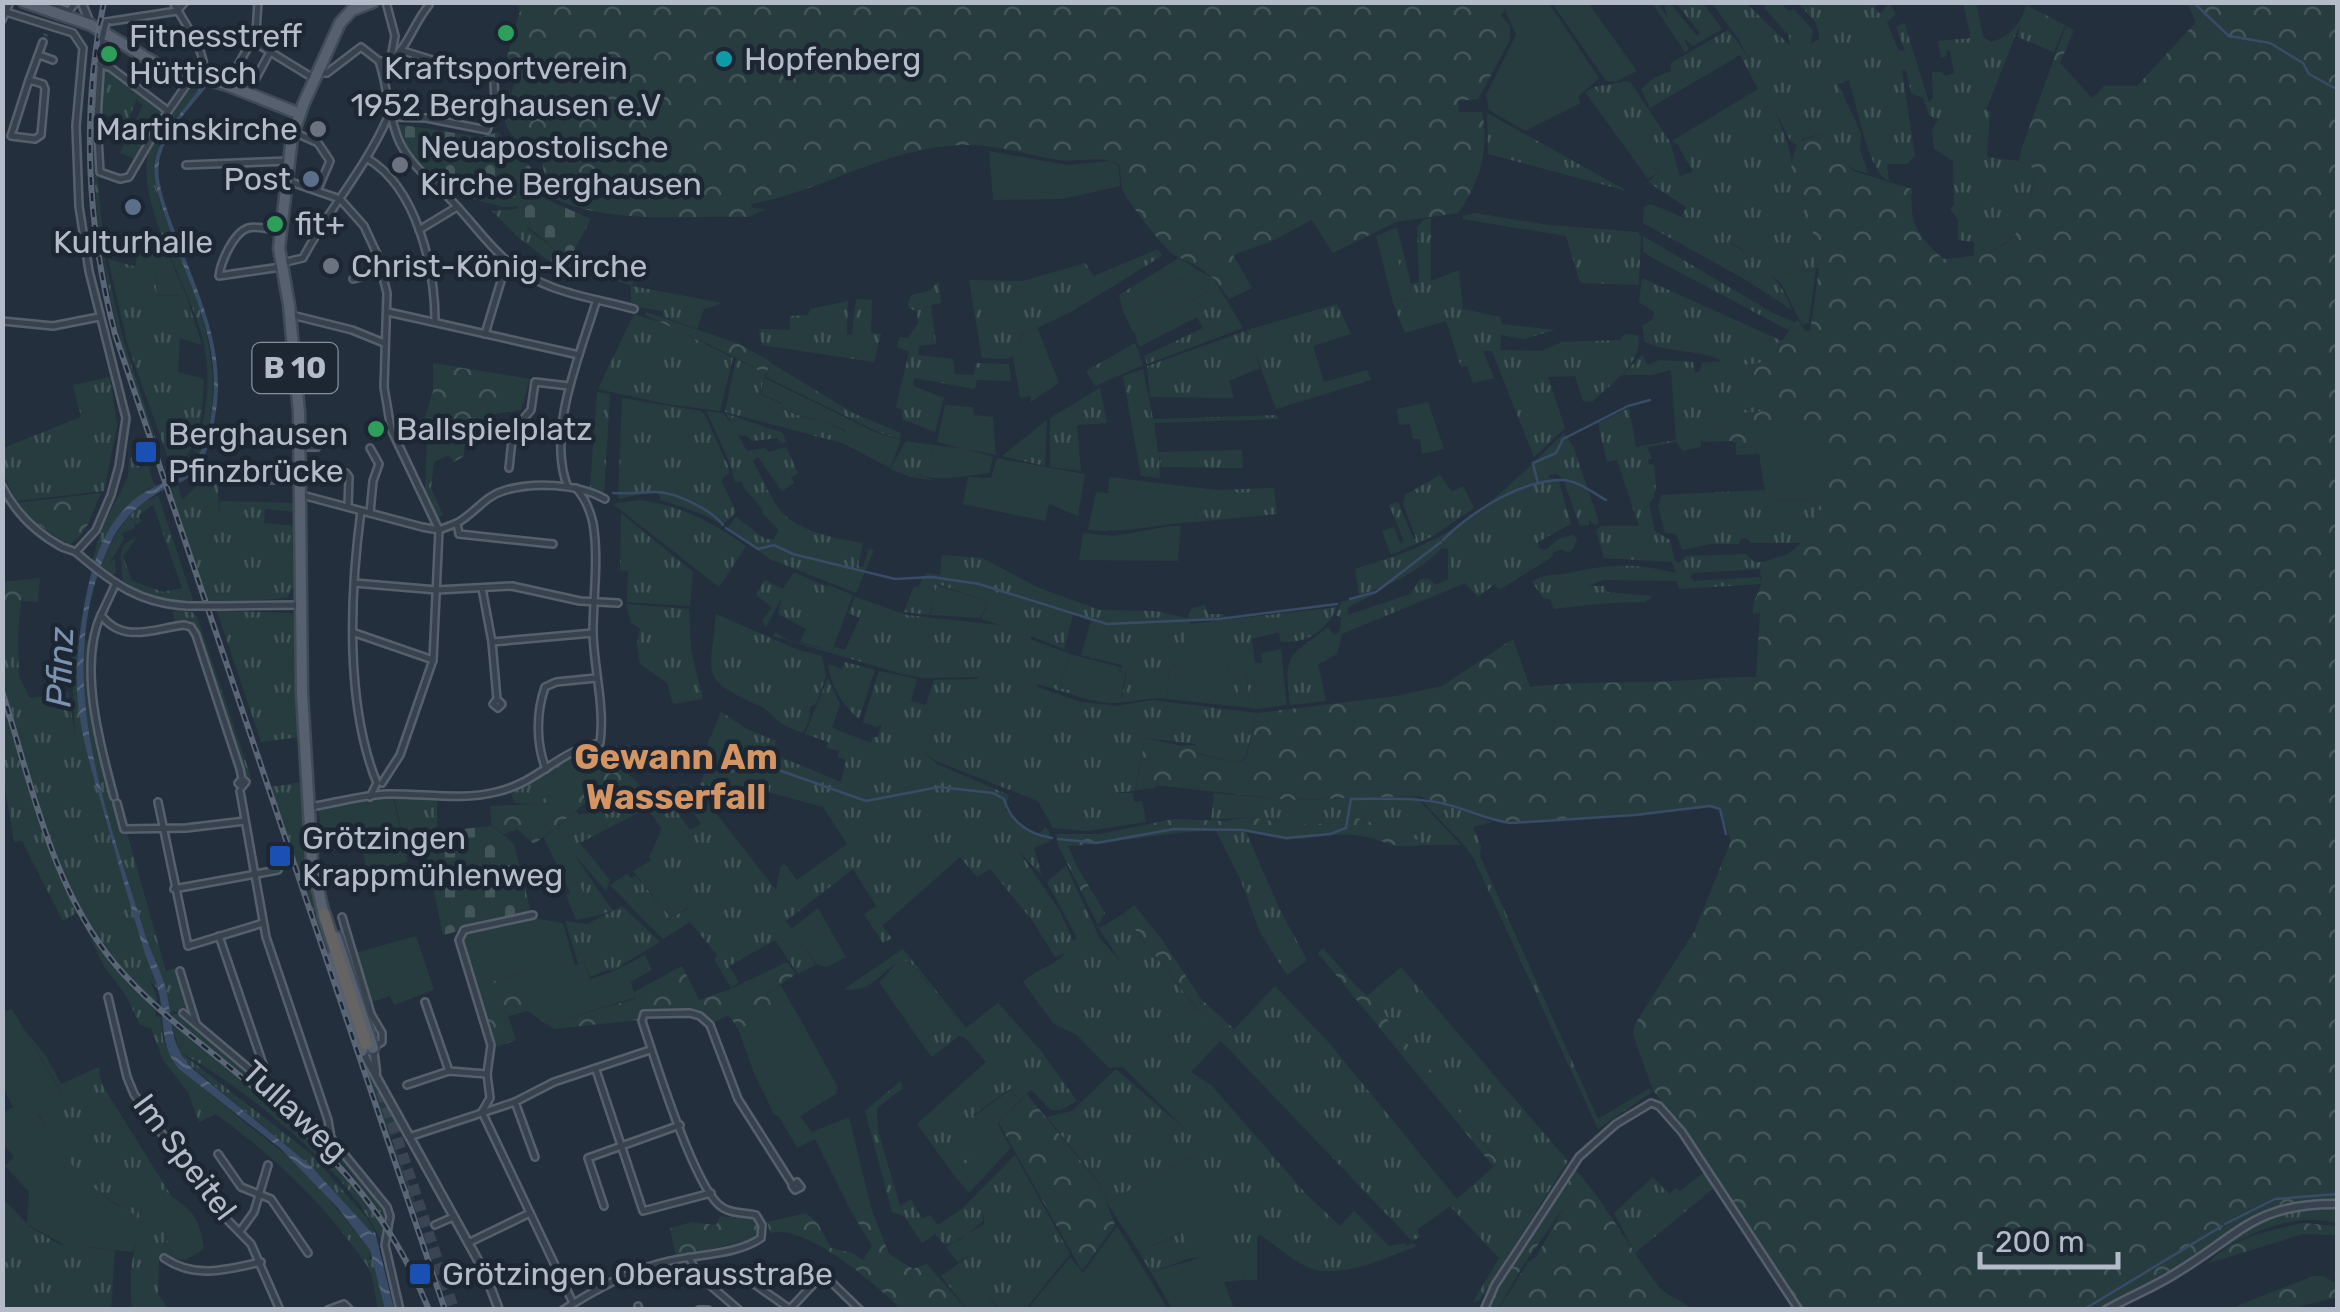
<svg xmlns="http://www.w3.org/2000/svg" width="2340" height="1312" font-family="Rubik,sans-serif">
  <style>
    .grass { fill: url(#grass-tufts); fill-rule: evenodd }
    .forest { fill: url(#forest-crowns) }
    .cemetery { fill: url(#cemetery-stones) }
    .garden { fill: #263c3f }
    .water { fill: url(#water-waves) }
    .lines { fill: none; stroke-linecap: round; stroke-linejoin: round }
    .stream { stroke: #394c67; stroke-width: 2.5 }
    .minor-tunnel { stroke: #3a4453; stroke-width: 5; stroke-dasharray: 5 2.5; stroke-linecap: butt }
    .trunk-tunnel { stroke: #3a4453; stroke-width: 11; stroke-dasharray: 11 5.5; stroke-linecap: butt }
    .minor-casing { stroke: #565f6c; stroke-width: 10 }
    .tertiary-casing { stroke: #565f6c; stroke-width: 11 }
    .primary-casing { stroke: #414a57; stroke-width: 15 }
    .trunk-casing { stroke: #434c59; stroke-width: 16 }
    .minor { stroke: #38414e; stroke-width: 5 }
    .tertiary { stroke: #38414e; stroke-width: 6 }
    .primary { stroke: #56606e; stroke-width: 10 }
    .trunk { stroke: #656462; stroke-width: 11 }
    .rail-casing { stroke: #5a6575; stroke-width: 6 }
    .rail { stroke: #1d2633; stroke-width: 2.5; stroke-dasharray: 8; stroke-linecap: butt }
    .minor-bridge-casing { stroke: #565f6c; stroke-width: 10; stroke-linecap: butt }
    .minor-bridge { stroke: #38414e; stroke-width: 5 }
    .leisure-dot { fill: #2e9e5b; stroke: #1d2633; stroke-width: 4 }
    .culture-dot { fill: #0f9aa8; stroke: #1d2633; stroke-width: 4 }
    .worship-dot { fill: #6b7280; stroke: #1d2633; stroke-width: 4 }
    .service-dot { fill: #5c6f8a; stroke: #1d2633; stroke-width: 4 }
    .transit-dot { fill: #1a4fb4; stroke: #1d2633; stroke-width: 4 }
    .labels { text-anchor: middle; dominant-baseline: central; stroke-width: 9; stroke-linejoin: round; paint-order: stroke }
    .shield { fill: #1d2633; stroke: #878f9c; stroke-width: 2.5 }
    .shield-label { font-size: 30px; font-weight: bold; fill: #b4bcc9 }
    .poi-label { font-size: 32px; fill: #b4bcc9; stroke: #1d2633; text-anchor: start }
    .street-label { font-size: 32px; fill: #b4bcc9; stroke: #1d2633 }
    .water-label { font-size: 35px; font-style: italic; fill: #7c92b1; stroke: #1d2633 }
    .neighbourhood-label { font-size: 35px; font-weight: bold; fill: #d59563; stroke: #1d2633 }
  </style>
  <defs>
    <pattern id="grass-tufts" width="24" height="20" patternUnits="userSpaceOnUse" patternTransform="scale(2.5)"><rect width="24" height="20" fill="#263c3f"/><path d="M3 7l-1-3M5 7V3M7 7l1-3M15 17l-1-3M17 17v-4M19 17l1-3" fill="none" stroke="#435659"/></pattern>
    <pattern id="forest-crowns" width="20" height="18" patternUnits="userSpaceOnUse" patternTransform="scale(2.5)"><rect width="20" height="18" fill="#263c3f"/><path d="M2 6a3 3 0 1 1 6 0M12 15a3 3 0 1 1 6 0" fill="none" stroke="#435659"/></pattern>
    <pattern id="cemetery-stones" width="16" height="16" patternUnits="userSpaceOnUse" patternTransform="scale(2.5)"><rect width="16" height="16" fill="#263c3f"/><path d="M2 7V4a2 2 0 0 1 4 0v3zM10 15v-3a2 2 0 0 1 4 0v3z" fill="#435659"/></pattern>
    <pattern id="water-waves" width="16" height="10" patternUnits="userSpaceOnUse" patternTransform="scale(2.5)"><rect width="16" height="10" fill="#394c67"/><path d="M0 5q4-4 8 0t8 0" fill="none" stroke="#53647b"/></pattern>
  </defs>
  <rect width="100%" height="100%" fill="#242f3e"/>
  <!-- grass -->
  <g class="grass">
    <path d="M 1652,3 L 1658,3 L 1668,18 L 1664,4 L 1670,3 L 1697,36 L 1700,33 L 1676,3 L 1703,3 L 1722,29 L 1693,46 L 1683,38 L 1689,49 L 1685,52 Z"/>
    <path d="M 1712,3 L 1746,3 L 1790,46 L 1789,36 L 1764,7 L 1769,3 L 1780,3 L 1789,11 L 1794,9 L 1813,30 L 1811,44 L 1819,39 C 1820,21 1808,15 1798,3 L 1880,3 L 1874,7 L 1880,14 L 1889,3 L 1896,14 L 1887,22 L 1898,50 L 1905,51 L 1896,27 L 1903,23 L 1905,25 L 1929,102 L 1933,98 L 1932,72 L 1941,72 L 1946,76 L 1954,73 L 1950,51 L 1946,50 L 1947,56 L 1941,58 L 1938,41 L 1971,38 L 1963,3 L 1976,3 L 1983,37 L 1991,42 C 2012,36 2021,23 2026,5 L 2065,25 L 2054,52 L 2018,37 L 2019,26 L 1986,110 L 1990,111 L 1987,157 L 2019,161 L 2035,169 C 2028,220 2027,236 1978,257 L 1974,257 L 1974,242 L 1958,240 L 1958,219 L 1950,209 L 1954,205 L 1953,161 L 1934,149 L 1932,130 L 1938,120 L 1929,115 L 1923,98 L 1911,93 L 1906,70 L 1902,71 L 1915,156 L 1907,164 L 1887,164 L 1889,181 C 1868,173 1857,104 1849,80 L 1838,84 L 1861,133 L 1860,150 L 1868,173 C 1843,170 1838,151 1823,133 L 1802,139 L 1797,145 L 1791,142 L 1739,40 Z"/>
    <path d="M 1728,30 C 1750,54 1782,120 1790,153 C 1793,163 1792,173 1795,184 L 1802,190 L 1816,246 L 1816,268 L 1773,277 L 1739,247 L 1682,216 L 1686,207 L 1648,182 L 1658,173 L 1594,87 L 1627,81 L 1631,83 L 1670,142 L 1680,176 L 1693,172 L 1678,145 L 1672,141 L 1758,89 L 1740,55 L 1650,108 L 1641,89 L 1654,78 L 1671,71 L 1671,63 Z"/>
    <path d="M 101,66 L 110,69 L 139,93 L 129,118 L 135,122 L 133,126 L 99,112 Z"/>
    <path d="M 95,82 L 96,160 L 105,260 L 123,339 L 157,443 L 153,447 C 110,320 87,217 95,82 Z"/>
    <path d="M 197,84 L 202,85 C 186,108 163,129 156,156 C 149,180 162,209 171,231 C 199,304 231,375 200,454 L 194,451 C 207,419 211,378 204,344 C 192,287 131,202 150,145 C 154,134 164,122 171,112 C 179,102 186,91 197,84 Z"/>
    <path d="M 1487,113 L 1627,191 L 1488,154 Z"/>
    <path d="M 1651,204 C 1694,221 1747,246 1777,282 C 1784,290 1788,301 1792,310 L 1741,277 L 1643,223 L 1644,207 Z"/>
    <path d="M 518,209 L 529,230 L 561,254 L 567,264 L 633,282 L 632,286 L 722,303 L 704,309 L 697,329 L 664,317 L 662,311 L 631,306 L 631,285 L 553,264 L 519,238 L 492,211 Z"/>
    <path d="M 1475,213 L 1548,225 L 1638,232 L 1641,238 L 1639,285 L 1580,283 L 1566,236 L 1463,219 L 1463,216 Z"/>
    <path d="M 1431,218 L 1431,281 L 1459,270 L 1463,309 L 1500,317 L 1502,324 L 1555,330 L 1524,339 L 1501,335 L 1500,350 L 1542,351 L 1562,342 L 1621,340 L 1624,334 L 1638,335 C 1644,363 1610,384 1592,402 L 1583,401 L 1575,376 L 1548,377 L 1565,428 L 1534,457 L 1492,351 L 1483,351 L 1494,378 L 1473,383 L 1467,366 L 1461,367 L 1446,321 L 1405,333 L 1393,303 L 1407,299 L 1390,230 L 1397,228 L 1411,284 L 1419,282 L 1417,228 L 1424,219 Z"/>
    <path d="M 1643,236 L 1771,312 L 1794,322 L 1788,330 L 1649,256 L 1643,251 Z"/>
    <path d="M 1158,249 L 1162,256 L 1071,312 L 1020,336 L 1022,354 L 1005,359 L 982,358 L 969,280 L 1023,281 L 1085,263 L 1094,276 Z"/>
    <path d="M 1179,258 L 1196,269 L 1123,311 L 1119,295 Z"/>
    <path d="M 108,259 L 155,272 L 157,296 L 186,295 L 202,345 L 180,338 L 178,372 L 204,379 C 202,412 203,449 172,469 L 128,346 Z"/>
    <path d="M 1642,278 L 1782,341 L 1770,361 L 1745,370 L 1763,383 L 1763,411 L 1731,429 L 1701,431 L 1701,447 L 1683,451 L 1676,442 L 1647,447 L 1652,459 L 1648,459 L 1649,464 L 1654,465 C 1655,478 1659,494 1649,504 L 1655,531 L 1670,540 L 1675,561 L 1679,563 L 1686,556 L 1746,554 L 1754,562 L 1763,562 L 1759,569 L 1693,573 L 1690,577 L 1694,581 L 1760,577 L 1761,584 L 1679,589 L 1677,581 L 1603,580 L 1588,586 L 1604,586 L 1607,592 L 1653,596 L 1645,602 C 1611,602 1587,605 1554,609 L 1550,599 L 1544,599 L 1532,582 C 1546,573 1554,576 1569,573 C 1613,564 1633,563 1676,573 L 1672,562 L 1604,558 L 1596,530 L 1602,526 L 1639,526 L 1617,460 L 1607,462 L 1598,423 L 1629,408 L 1636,447 L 1676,440 L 1671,370 L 1652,375 L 1622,375 L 1642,355 L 1648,365 L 1659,360 L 1693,362 L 1695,373 L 1700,371 L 1702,363 L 1722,361 C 1698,348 1670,354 1645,342 L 1642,326 L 1653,319 L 1654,312 L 1639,302 Z"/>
    <path d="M 939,282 L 941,303 L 931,305 L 936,344 L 919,346 L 918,355 L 953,359 L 955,374 L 974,375 L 976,363 L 1009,364 L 1011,381 L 977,380 L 975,389 L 914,378 L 913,386 L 944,398 L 935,432 L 902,419 L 903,410 L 896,407 L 909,352 L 897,347 L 899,337 L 908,338 L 918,323 L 917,312 L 908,307 C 909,289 919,296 930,290 C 933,288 935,284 939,282 Z"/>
    <path d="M 1218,286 L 1243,328 L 1147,364 L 1144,356 L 1203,328 L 1197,317 L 1139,347 L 1135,333 Z"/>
    <path d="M 856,299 L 872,300 L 871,333 L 881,334 L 874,362 L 762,345 L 759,329 L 790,330 L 790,316 L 808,315 L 810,309 L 848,301 L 847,334 L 852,335 Z"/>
    <path d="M 1337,304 L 1351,334 L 1313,346 L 1324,382 L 1367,370 L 1371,380 L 1276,409 L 1251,341 L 1260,368 L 1229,381 L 1234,398 L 1150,397 L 1147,366 L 1245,331 L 1249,335 L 1247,330 Z"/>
    <path d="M 634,314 L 668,325 L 733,358 L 720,411 L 666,404 L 598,389 Z"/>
    <path d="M 1135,343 L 1143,365 L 1095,386 L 1086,371 Z"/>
    <path d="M 736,359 L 760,371 L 759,377 L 764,379 L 760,394 L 782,404 L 782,409 L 814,421 L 816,417 L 846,432 L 842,443 L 725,412 Z"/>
    <path d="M 771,363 L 853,413 L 901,433 L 900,439 L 878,432 L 766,377 Z"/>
    <path d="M 1143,369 L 1153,419 L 1276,415 L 1278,419 L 1154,423 L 1158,452 L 1242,450 L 1243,468 L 1161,467 L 1159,452 L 1160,478 L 1141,476 L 1123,376 Z"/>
    <path d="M 110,377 L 117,425 L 104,491 L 16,501 L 3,473 L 3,448 L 81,417 L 73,385 Z"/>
    <path d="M 1100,388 L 1107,423 L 1077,425 L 1081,471 L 1050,467 L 1050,418 Z"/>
    <path d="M 597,392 L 610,394 L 604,494 L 590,487 Z"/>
    <path d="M 622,398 L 701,411 L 705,415 L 728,466 L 729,473 L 721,480 L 736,512 L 723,525 L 702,514 L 661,500 L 658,491 L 618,499 Z"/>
    <path d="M 706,411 L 723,413 L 732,425 L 727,414 L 783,433 L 786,442 L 781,443 L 777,438 L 753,441 L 747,436 L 738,435 L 747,451 L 765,448 L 769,452 L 786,447 L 798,473 L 791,477 L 794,483 L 782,491 L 758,457 L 753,461 C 761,475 767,491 776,505 C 793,531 836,539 863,543 L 858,566 L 863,567 L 869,549 L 874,550 L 856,593 L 770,559 L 727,529 L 736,517 L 765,539 L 773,540 L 779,530 L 762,513 L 763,510 L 744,488 L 742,481 L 735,482 L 729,461 Z"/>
    <path d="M 1047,420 L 1045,466 L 1002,456 Z"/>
    <path d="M 1564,433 L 1573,446 L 1599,522 L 1595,525 L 1589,520 L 1589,525 L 1580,526 L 1563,479 L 1557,474 L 1549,475 L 1549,479 L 1556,478 L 1559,482 L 1571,524 L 1538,542 L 1539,548 L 1546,550 L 1558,539 L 1573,535 L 1577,539 L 1573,549 L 1568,553 L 1561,549 L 1553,553 L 1552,557 L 1499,590 L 1495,584 L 1478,597 L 1465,583 L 1342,634 L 1337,654 L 1318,664 L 1326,701 L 1290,705 C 1283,650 1290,658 1328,627 L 1334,635 L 1340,631 L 1341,618 L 1336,615 L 1341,602 L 1375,594 L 1348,607 L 1348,615 L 1411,594 L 1419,580 L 1428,578 L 1436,585 L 1448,579 L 1448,549 L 1442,548 C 1422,569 1388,588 1359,595 L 1355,569 C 1380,561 1406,553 1429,542 C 1480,517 1524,472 1564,433 Z"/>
    <path d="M 906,441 L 933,445 L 927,470 L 921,472 L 919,476 L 938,481 L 911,477 L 890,469 Z"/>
    <path d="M 143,453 L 146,461 L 138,470 L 147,464 L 155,486 L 149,488 L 103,543 L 95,564 L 92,562 L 101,530 L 128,477 L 129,458 Z"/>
    <path d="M 1440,475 L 1452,492 L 1463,486 L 1474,508 L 1433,536 L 1391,555 L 1382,531 L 1394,527 L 1400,543 L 1404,541 L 1389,505 L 1398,502 L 1414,540 L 1416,538 L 1403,504 L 1405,495 Z"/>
    <path d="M 202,481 L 218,481 L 219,517 L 220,501 L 296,503 L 296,512 L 265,509 L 264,523 L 295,526 L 294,586 L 287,598 L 207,604 L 171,499 L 174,496 L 170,496 L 168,489 L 178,486 L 182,500 Z"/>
    <path d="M 1274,488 L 1277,514 L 1195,522 L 1197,509 L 1217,509 L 1217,490 Z"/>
    <path d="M 1765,490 L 1766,500 L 1821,499 L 1810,543 L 1751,543 L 1746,538 L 1741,539 L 1739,544 L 1711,544 L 1682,550 L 1676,534 L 1665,533 L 1658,506 L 1662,495 Z"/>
    <path d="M 158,495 L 194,603 L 154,598 L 123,583 C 123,564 113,545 136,538 L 123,557 L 132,581 L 163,592 L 182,588 L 153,505 L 139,515 L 141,522 L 134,525 L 135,528 L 122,533 L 124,539 L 109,564 L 115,558 L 116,573 L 112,575 L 100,568 C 113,536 127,509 158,495 Z"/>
    <path d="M 639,500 C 680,505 712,522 746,546 L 719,587 L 613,504 Z"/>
    <path d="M 621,513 L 693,572 L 690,606 L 627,602 L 628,571 L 620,570 Z"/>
    <path d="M 942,555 L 982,558 L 1039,588 L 1100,610 L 1156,611 L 1187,618 L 1192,608 L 1205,605 L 1208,614 L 1223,614 L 1226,617 L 1190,620 L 1190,624 L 1337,607 C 1325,632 1308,643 1281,642 L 1279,632 L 1252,639 L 1255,663 L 1263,663 L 1264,668 L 1253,671 L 1257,709 L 1250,708 L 1246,670 L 1238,697 L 1230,697 L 1226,629 L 1181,665 L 1169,666 L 1167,699 C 1147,696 1129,704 1110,703 C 1084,701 1062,690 1037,684 L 1037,687 L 1081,702 L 1117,706 L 1152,700 L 1257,713 L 1245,758 L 1235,763 L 1198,753 L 1195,744 L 1145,738 L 1135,791 L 1111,793 L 1133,793 L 1134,802 L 1142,801 L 1146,822 L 1088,831 L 1053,828 L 1038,801 L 936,761 L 918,747 L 937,764 L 1009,795 L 1005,810 L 1037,836 L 1046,827 L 1050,834 L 1050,841 L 1034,848 L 1042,876 L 1018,850 L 1060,911 L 1073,941 L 1077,938 L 1047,882 L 1066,866 L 1099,937 L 1121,962 L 1096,924 L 1100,928 L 1123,914 L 1199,1012 L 1199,1017 L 1211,1017 L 1219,1030 L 1220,1041 L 1191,1072 L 1212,1086 L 1307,1195 L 1340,1226 L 1354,1211 L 1389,1246 L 1405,1243 L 1406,1246 L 1413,1243 L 1417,1246 C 1390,1256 1353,1274 1323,1271 C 1302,1270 1277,1246 1260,1235 L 1257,1237 L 1257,1280 L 1244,1280 L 1241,1256 L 1191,1258 L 1151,1272 L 1139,1252 L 1183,1232 L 1244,1222 L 1223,1207 L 1190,1156 L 1107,1203 L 1100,1184 L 1047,1117 L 1072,1111 L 1116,1069 L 1187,1131 L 1123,1067 L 1109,1068 L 1077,1035 L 1054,1024 L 1023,982 C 1035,970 1056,965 1065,953 L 1055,957 L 1032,920 L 990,869 L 977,877 L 960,857 L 882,926 L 892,938 L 883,943 L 864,914 L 876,906 L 853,869 L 786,921 L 816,965 L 798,974 L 775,940 L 729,966 L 739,982 L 731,988 L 714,959 L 717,955 L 690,922 L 663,939 L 610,885 L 627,874 L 631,878 L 636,876 L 671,918 L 689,908 L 649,857 L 662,829 L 647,808 L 580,843 L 610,880 L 606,891 L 573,853 L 612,910 L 601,915 L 590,905 L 551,832 L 555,828 L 561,835 L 558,826 L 576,811 L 579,815 L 588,813 L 605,798 L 600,789 L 614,774 L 630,799 L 615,807 L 638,810 L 632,797 L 646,800 L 651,796 L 664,809 L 675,809 L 690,830 L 701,824 L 678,790 L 682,783 L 698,789 L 705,773 L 698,768 L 721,712 L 747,729 L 776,741 L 773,754 L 841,782 L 846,760 L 838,757 L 839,751 L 827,748 L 828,742 L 805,734 L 828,678 L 840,704 L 832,728 L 871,743 L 873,737 L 878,737 L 882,723 L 877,727 L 863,722 L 879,671 L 917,679 L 911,701 L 926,705 L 934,680 L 977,679 L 978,677 L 924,678 L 902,674 L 773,636 L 775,632 L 787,640 L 832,651 L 834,647 L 845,650 L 860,618 L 848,613 L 855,597 L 907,615 L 999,625 L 981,619 L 988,602 L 938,584 L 929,615 L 904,612 L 914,586 L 918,587 L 926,573 L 940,575 ZM 1073,615 L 1091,621 L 1081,655 L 1122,665 L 1120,671 L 1127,673 L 1122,697 L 1059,688 L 1070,654 L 1030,639 L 1031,636 L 1064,649 ZM 747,786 L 823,807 L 847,844 L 797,880 L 784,864 L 780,868 L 776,890 L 701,794 L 731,792 Z"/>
    <path d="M 794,572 L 827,587 L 808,630 L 778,614 L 782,597 L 766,627 L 762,621 L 772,607 L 756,595 L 765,580 L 783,589 Z"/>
    <path d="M 626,604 L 689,609 L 691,650 L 703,699 L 673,704 L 667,683 L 640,664 L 637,644 L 640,628 L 631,623 Z"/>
    <path d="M 173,611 L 192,612 L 197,617 L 251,777 L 245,777 L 195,628 L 191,625 L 175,625 Z"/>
    <path d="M 217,611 L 291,613 L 295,618 L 300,737 L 261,742 Z"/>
    <path d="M 716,614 L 796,649 L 822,656 L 826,676 L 816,704 L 810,707 L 809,721 L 803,733 C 796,730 786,727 780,722 C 773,717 770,712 762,707 C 699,678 710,680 716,614 Z"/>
    <path d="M 18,634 L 19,676 L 30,698 L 68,692 L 75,735 L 71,644 L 78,643 C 74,713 93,774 112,840 C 127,890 140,940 158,989 L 150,981 L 157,998 L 155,1016 L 161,1017 L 163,1040 L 180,1070 L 308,1173 L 370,1250 L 369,1259 L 374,1260 L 385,1309 L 378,1309 C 375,1296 374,1275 366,1264 C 323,1202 277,1159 216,1114 L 199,1122 L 188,1092 L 163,1060 L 151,1028 L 140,1025 L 127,997 L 104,966 L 78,912 L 63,921 L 22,841 L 14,842 L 3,775 L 2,637 Z"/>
    <path d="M 92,639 L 91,705 L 101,758 L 124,835 L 127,833 L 166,971 L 175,968 L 192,1018 L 179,1011 L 169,1012 C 166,986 155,964 147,939 C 117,847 77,739 84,641 Z"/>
    <path d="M 845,662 L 875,670 L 859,719 C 841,703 832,688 828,664 L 842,669 Z"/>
    <path d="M 583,754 L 594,766 L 536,804 L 515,803 L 510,792 L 545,774 L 565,757 Z"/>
    <path d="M 302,782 L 302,814 L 306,814 L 305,842 L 309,857 L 309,878 L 331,960 L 361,1052 L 401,1128 L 401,1132 L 389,1137 L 392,1145 L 395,1145 L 414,1199 L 419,1228 L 270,787 Z"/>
    <path d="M 1214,793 L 1288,800 L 1416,797 L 1461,845 L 1420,845 L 1418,840 L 1403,837 L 1377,824 L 1347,815 L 1343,823 L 1290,825 L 1250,817 L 1211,820 Z"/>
    <path d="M 394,796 L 437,799 L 437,831 L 403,838 Z"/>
    <path d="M 1423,802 L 1446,805 L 1492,822 L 1473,827 L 1481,846 L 1480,856 L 1598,1119 L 1650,1088 L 1652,1092 L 1598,1129 L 1474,859 L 1466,847 Z"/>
    <path d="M 1216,831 L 1246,832 L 1279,908 L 1307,960 L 1287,975 L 1260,932 L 1241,881 Z"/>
    <path d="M 622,906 L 660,942 L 612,971 L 610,969 L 590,977 L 584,962 L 578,963 L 565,921 L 587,924 Z"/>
    <path d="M 903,949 L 966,1028 L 998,1003 L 1041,1051 L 1077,1101 L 1061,1110 L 1051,1110 L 1031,1090 L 1020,1100 L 1010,1089 L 973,1115 L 994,1137 L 954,1175 L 917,1124 L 986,1062 L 965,1038 L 959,1036 L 932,1057 L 922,1044 L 956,1017 L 912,964 L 904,960 C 881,968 872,995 844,989 Z"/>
    <path d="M 1401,967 L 1568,1161 L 1479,1301 L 1473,1302 L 1499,1258 L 1450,1206 L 1417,1230 L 1420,1237 L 1412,1241 L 1222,1042 L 1275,986 L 1330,1044 L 1457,1199 L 1499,1162 L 1448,1098 L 1434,1074 L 1389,1023 L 1383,1009 L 1367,996 Z"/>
    <path d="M 175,1014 L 182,1014 C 221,1048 387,1175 386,1221 L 347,1168 L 325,1146 L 180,1024 L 171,1016 Z"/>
    <path d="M 171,1021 L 336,1163 L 385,1228 L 381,1241 C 352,1173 244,1087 180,1052 L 311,1154 L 367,1218 L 375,1232 L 372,1233 L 310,1165 L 186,1062 L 173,1042 L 179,1050 Z"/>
    <path d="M 24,1029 L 46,1056 L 61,1084 L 99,1067 L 101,1083 L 172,1197 L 156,1186 L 139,1213 L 143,1237 L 164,1227 L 172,1259 L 159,1259 L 158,1295 L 169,1309 L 132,1309 C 130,1284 129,1261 139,1237 C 123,1198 112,1205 84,1181 C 63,1164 51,1136 38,1113 L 62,1093 Z"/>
    <path d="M 901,1081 L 902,1089 L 877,1108 L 878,1131 L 900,1206 L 911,1199 L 922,1219 L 930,1215 L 938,1225 L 963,1208 L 1015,1155 L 1070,1254 L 1028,1306 L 1031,1309 L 999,1309 L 988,1294 L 997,1309 L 967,1309 L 941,1276 L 972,1254 L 958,1262 L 946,1247 L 984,1224 L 984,1211 L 983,1221 L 960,1240 L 945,1245 L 935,1234 L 922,1243 L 904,1216 L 892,1212 L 865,1111 Z"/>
    <path d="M 1706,1171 L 1715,1187 L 1635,1253 L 1614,1213 L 1653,1177 L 1669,1194 L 1676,1188 L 1680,1191 Z"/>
    <path d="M 2301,1206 L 2337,1206 L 2337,1223 C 2288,1209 2232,1242 2191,1268 C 2176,1278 2154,1294 2137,1296 L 2254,1221 Z"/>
    <path d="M 27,1225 L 60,1245 L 115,1250 L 111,1309 L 3,1309 L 2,1264 L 16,1255 Z"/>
  </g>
  <!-- forest -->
  <g class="forest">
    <path d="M 1502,3 L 1505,10 L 1501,16 L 1510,26 L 1510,40 L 1478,99 L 1458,101 L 1459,112 L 1482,112 C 1490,148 1479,184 1458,213 L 1396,222 L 1333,253 L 1312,220 L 1272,241 L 1233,255 L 1252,288 L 1229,299 C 1211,272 1202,268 1176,256 C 1166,251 1125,199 1122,188 C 1120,181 1121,172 1120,165 C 1101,154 1080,163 1059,160 C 1029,155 998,145 967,145 C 892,144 824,191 751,204 L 752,208 L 766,209 L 748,217 C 686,215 603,226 548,195 L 540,149 L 531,153 C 509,135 499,123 505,94 L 511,94 L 515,81 L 514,68 L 505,65 L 520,11 L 517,3 Z"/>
    <path d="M 2187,3 L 2337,3 L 2337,1202 L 2294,1203 L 2256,1215 L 2223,1235 L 2178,1269 L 2100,1309 L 1801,1309 L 1683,1130 L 1653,1090 L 1633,1034 L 1635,1024 L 1694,932 L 1731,841 L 1720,808 L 1710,806 L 1634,814 L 1511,822 L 1491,820 L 1419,796 L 1288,800 L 1156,785 L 1155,788 L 1136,790 L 1145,738 L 1182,746 L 1195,745 L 1198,754 L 1235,763 L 1246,759 L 1257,713 L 1396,696 L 1442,686 L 1513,639 L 1530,687 C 1567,682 1602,683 1639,682 C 1678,682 1717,677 1756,677 L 1760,613 L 1753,614 C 1752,601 1758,596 1761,584 C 1763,574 1757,572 1763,562 L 1788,554 L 1801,543 L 1810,542 L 1821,499 L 1836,460 L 1752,432 L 1752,447 L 1736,448 L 1736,443 L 1731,441 L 1702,442 L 1700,431 L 1731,429 L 1740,413 L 1762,411 L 1763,383 L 1745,370 L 1744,365 L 1770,361 L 1794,322 L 1798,320 L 1805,331 L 1810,331 L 1819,269 L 1816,268 L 1816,246 L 1802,190 C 1786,178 1791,159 1798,142 L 1823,133 L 1853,171 L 1912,189 C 1909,226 1918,234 1943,259 C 2010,255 2029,236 2035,169 L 2019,161 L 2022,147 L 2066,26 L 2074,30 L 2060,63 L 2092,98 L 2104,86 L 2137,86 L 2196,22 Z"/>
    <path d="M 646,312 L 739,344 L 771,362 L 764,379 L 759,377 L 760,371 C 723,350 684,333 645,315 Z"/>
    <path d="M 433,363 L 530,379 L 521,410 L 488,415 L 488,427 L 476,430 L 464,448 L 464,456 L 454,462 L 449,455 L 434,462 L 431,488 L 443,515 L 437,517 L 425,489 L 427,442 L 422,428 L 433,391 Z"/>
    <path d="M 101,493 C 91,515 89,532 69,545 L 30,519 L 15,503 Z"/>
    <path d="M 40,578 L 38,602 L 21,601 L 18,634 L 3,637 L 3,582 Z"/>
    <path d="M 625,745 L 650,748 L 629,775 L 651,796 L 646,800 L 634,796 L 630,799 L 613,775 L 600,789 L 606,798 L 593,809 L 588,801 L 558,825 L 560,836 L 555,828 L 534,844 L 517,829 L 504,834 L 492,826 L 490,806 L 536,804 L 593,766 L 583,754 L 565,757 L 572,752 Z"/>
    <path d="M 1347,815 L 1377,824 L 1403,837 L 1419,840 L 1420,845 C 1392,850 1386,840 1361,836 C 1336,831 1308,841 1283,839 C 1270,838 1258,833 1245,832 C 1185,826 1127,843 1068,846 L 1076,865 L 1105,913 L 1098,925 L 1058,845 L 1056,834 L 1099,834 L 1174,819 L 1224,821 L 1250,817 L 1290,825 L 1343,823 Z"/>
    <path d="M 1134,905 L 1161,938 L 1201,999 L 1234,1029 L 1222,1042 L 1216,1039 L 1219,1030 L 1211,1018 L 1199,1017 L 1199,1011 L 1123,914 Z"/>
    <path d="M 1323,948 L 1356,986 L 1383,1009 L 1389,1023 L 1434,1074 L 1448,1098 L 1499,1163 L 1493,1166 L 1318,953 Z"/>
    <path d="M 787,962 L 796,974 L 767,994 L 776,1015 L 738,1029 L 729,1015 L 707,1025 L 685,1015 L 554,1029 L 528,1011 L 508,1016 L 516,1040 L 497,1047 L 477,986 L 525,972 L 560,1020 L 635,999 L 634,992 L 682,966 L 699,1000 L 731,989 Z"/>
    <path d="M 1027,1094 L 1100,1185 L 1115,1225 L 1082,1271 L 999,1123 Z"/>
    <path d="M 1575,1169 C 1608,1206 1629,1248 1659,1287 C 1667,1297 1682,1299 1691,1309 L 1499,1309 L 1528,1262 L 1536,1257 L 1565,1206 L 1522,1267 L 1498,1309 L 1488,1310 L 1494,1291 Z"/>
    <path d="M 872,1211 L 889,1254 L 913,1269 L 927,1264 L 966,1309 L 900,1309 C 877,1284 803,1222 770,1233 L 767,1222 L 806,1213 L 818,1224 L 831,1248 L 852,1253 L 863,1260 L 872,1246 L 852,1213 Z"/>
    <path d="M 731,1215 L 755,1219 L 759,1226 L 754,1239 L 676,1257 L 670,1228 L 692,1222 L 716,1225 L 721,1216 L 729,1218 Z"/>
    <path d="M 2303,1223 L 2337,1226 L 2337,1235 L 2303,1234 L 2209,1263 C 2227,1239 2274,1229 2303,1223 Z"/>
    <path d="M 2313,1276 L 2323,1276 L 2337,1284 L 2337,1297 L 2291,1309 L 2237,1309 L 2237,1306 Z"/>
  </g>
  <!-- cemetery -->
  <g class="cemetery">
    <path d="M 397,124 L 481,137 L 498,132 C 518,162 536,159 543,198 L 591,219 L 567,263 C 553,243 530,232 515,213 L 519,206 L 504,207 L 453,194 L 428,177 L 410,153 Z"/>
    <path d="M 492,826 L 514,844 L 531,913 L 443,935 L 422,833 Z"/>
  </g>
  <!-- garden -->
  <g class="garden">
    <path d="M 1502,3 L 1549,3 L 1599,78 L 1578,97 L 1581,103 L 1525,131 L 1489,110 L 1486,95 L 1516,35 Z"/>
    <path d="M 1552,3 L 1588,3 L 1637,71 L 1615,82 L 1606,81 Z"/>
    <path d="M 1594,87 L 1658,173 L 1648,179 L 1585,92 Z"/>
    <path d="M 139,93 L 164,112 L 134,159 L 120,153 L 143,105 L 137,101 Z"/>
    <path d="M 989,151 L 1068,165 L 1111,161 L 1119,166 L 1120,186 L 1062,199 L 993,200 Z"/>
    <path d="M 1390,230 L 1408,298 L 1393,303 L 1376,236 Z"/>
    <path d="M 167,251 L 186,295 L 157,296 L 155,272 L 135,268 L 138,252 Z"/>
    <path d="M 1816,268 L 1809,323 L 1802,325 L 1781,283 L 1773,277 Z"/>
    <path d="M 1196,269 L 1213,278 L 1218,286 L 1135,333 L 1133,332 L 1123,311 Z"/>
    <path d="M 1037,327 L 1059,383 L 1031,402 L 1030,396 L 1020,398 L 1013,357 L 1022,354 L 1020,337 Z"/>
    <path d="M 765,378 L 877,433 L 901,440 L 890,468 L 842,443 L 846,431 L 816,417 L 813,420 L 783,409 L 782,403 L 761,394 Z"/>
    <path d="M 1428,402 L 1444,449 L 1422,454 L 1420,439 L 1413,439 L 1410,424 L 1399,425 L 1397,409 Z"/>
    <path d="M 945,405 L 973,407 L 974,415 L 993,417 L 996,455 L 967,449 L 993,457 L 989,473 C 968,476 940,481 920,476 L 921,472 L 927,470 L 933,445 L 960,448 L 937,442 Z"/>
    <path d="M 1821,426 L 1837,460 L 1821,499 L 1766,500 L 1759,454 L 1736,455 L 1736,448 L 1752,447 L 1751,432 Z"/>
    <path d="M 997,458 L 1085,474 L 1078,516 L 1049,504 L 1045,521 L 963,504 L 968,477 L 991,478 Z"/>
    <path d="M 1109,477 L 1217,490 L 1218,510 L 1197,509 L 1195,522 C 1159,524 1124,534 1088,530 L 1096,492 L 1108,493 Z"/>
    <path d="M 1170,526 L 1181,526 L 1178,561 L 1079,560 L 1083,533 L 1114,536 Z"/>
    <path d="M 828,585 L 853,595 L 832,651 L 800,642 Z"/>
    <path d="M 937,585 L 988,602 L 980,618 L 930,615 Z"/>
    <path d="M 1227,629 L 1230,697 L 1238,696 L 1237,670 L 1246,670 L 1250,708 L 1167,699 L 1169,666 L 1181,665 L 1185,633 Z"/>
    <path d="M 1281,649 L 1287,705 L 1257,709 L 1253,671 L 1263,668 L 1261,653 Z"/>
    <path d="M 1070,654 L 1120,667 L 1119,671 L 1126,673 L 1121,698 L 1059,688 Z"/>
    <path d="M 393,796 L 408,862 L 367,872 L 359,834 L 322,842 L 318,808 Z"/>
    <path d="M 551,832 L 590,905 L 601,915 L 576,920 L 566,895 L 570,893 L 544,838 Z"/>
    <path d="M 652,860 L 689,907 L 671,918 L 633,871 Z"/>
    <path d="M 818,908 L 846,957 L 827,967 L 817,965 L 791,929 Z"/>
    <path d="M 528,917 L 563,923 L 575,965 L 584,962 L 590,979 L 612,972 L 645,955 L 652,970 L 631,982 L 635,998 L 560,1020 L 532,991 L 525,972 L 477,986 L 462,938 L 463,932 Z"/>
    <path d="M 416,936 L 434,990 L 394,1005 L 390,996 L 370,1003 L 355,953 Z"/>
    <path d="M 904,960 L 912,965 L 956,1017 L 922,1044 L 879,982 L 898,962 Z"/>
    <path d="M 781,985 L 838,1087 L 836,1094 L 800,1116 L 812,1132 L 849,1117 L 872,1211 L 852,1213 L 815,1139 L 797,1148 L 779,1117 L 774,1114 L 754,1073 L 738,1029 L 775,1015 L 767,994 Z"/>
    <path d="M 12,1009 L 62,1094 L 38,1114 C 62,1156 89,1193 134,1214 L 139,1237 L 133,1252 L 86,1247 L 76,1251 L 28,1225 L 16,1255 L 3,1264 L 3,1198 L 27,1224 L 29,1192 L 5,1166 L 14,1157 L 3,1144 L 3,1113 L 13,1107 L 3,1087 L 3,1011 Z"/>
    <path d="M 1010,1090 L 1020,1100 L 998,1124 L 1011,1148 L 969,1193 L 954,1175 L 993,1136 L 974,1116 Z"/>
    <path d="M 1190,1156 L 1223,1207 L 1244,1222 L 1245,1233 L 1187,1243 L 1182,1232 L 1139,1252 L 1107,1203 Z"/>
    <path d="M 145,1173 C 173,1206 199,1199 204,1249 L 186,1260 L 172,1259 L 164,1227 L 143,1238 L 139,1213 L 123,1188 Z"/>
    <path d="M 1117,1226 L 1168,1309 L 1033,1310 L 1030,1306 L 1070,1257 L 1083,1273 Z"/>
    <path d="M 1207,1256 L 1242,1256 L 1244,1280 L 1224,1282 L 1234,1309 L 1172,1309 L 1151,1272 Z"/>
  </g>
  <!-- water -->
  <path class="water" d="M 202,85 L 207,86 C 190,108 164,133 159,162 C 156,181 165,204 171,221 C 192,281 224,338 217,403 C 214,426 209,457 193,474 C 185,482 175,483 166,488 C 141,502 121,519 109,546 C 50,673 107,813 146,937 C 151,953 160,969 165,986 C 174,1018 167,1045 194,1070 L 310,1165 L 372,1233 L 375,1232 L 394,1309 L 385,1309 L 370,1250 L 338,1208 L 280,1148 L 180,1070 C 159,1046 165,1021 159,993 C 156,980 150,967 145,954 C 131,908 118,862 105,816 C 93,774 79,733 77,690 C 76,662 79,635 84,607 C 89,579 97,546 114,522 C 157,461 202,502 213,402 C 220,336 187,282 167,221 C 161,203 152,181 155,162 C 160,134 186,108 202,85 Z"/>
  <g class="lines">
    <!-- stream -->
    <g class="stream">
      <path d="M 2193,2 L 2229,36 L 2270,43 L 2303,63 L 2309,74 L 2338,90"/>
      <path d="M 1538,484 L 1533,463 L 1556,453 L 1563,439 L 1628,406 L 1650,400"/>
      <path d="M 613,493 C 627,494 642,492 656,492 C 675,492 712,510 723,525"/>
      <path d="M 726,528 L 758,549 L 774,545 L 793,554 L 895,579 L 932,577 L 979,584 L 1107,624 L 1219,619 L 1337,604"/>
      <path d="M 1443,540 C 1471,512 1520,480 1562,480 C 1577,480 1593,493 1606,500"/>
      <path d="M 1350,599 L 1376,592 L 1441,542"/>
      <path d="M 732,772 L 740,760 L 759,763 L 866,801 L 939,787 L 993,793 L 1004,799 C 1011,823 1028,834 1052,838"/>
      <path d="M 1058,839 L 1097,843 L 1174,829 L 1243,830 L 1286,838 L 1330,834 L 1346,828 L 1351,799 C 1381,799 1411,797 1441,803 C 1465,808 1486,820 1511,823 L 1635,815 L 1710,806 L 1720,809 L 1726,834"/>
      <path d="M 2225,1224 L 2275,1199 L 2338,1194"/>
      <path d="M 2083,1310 L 2222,1226"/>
    </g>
    <!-- minor-tunnel -->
    <path class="minor-tunnel" d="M 45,36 L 46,34"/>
    <!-- trunk-tunnel -->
    <path class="trunk-tunnel" d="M 366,1044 L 454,1310"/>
    <!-- minor casing -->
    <g class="minor-casing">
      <g id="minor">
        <path d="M 43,2 L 69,11 L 76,2"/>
        <path d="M 173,2 C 185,25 207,51 204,76"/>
        <path d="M 386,2 L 395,36 L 391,58"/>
        <path d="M 177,11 L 185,2"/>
        <path d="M 6,12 L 73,33 L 83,48 L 76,126 L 79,206 L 89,271 L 126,418 L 119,466 L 111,495 L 96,530 L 76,552"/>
        <path d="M 2,20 L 10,2"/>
        <path d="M 106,22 L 177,11"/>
        <path d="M 102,39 L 97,119 L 100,172 L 120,179 L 129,177 L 162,120 L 192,77"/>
        <path d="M 251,40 L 313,78"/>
        <path d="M 39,55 L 53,60"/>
        <path d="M 379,61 C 388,88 388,117 400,143 C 413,168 431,180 450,199 C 470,219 486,243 507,261 C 547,294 587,296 634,309"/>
        <path d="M 390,61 C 409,46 413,24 429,5"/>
        <path d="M 99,64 L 111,68 L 168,111"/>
        <path d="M 320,73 L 327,73 L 361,47 L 379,61 L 390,61 L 384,74"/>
        <path d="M 29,80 L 43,84 L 45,89 L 41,135 L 35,139 L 11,136 Z"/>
        <path d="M 29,80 L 43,42"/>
        <path d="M 227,85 L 256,33 L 258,2"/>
        <path d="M 248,93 L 270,52"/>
        <path d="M 392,117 L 426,118 L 487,130 L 495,108 L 494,79 L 403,51"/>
        <path d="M 296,133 L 318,143 L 330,161 L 318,189"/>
        <path d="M 368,159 C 417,188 435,269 435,321"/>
        <path d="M 186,165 L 289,161"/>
        <path d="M 288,181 L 340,199 L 364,226 L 377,254 L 387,293 L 384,387 L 391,429 L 439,530 L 433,660 L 400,755 L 382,783"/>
        <path d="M 419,230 L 457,207"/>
        <path d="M 282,263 L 303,258 C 328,210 365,169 387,119 L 392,117"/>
        <path d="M 281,267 L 219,276 C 221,262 233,233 248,228 C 257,225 272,230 281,231"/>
        <path d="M 353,279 L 382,271"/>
        <path d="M 388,312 L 579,355"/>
        <path d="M 292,315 L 352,330 L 384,343"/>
        <path d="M 2,321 L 53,326 L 99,317"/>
        <path d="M 485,334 L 507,261"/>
        <path d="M 300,447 L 317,447 L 323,436 L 337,435"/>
        <path d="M 370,448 L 379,464 L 373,481 L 370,513"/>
        <path d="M 509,468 L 513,431 L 531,410 L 535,382 L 569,386"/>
        <path d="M 346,473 L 349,477 L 348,507"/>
        <path d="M 204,476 L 297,481"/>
        <path d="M 567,485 C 547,430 580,355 596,302"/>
        <path d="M 2,486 C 15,512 36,533 62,547 C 66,549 73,550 77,553 C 112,583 140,604 188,606"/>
        <path d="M 302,495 L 422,527 L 439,530 L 457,523 L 459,534 L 553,544"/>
        <path d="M 361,511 C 350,593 345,705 377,783 L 370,797"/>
        <path d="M 457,523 C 474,514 485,496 503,491 C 533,481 579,484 605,499"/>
        <path d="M 116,583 L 101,615 C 123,644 152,629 184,625 L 191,627 L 196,635 L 240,769 L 242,779 L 238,783 L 242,787 L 246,782 L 242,779"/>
        <path d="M 354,583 L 437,590 L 512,586 L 580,601 L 618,603"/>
        <path d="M 482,588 L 492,642 L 497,699 L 493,704 L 498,708 L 502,704 L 497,699"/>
        <path d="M 223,606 L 298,605"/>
        <path d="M 101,615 C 78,665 100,746 114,797"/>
        <path d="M 355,633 L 433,660"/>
        <path d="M 492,642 L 593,633"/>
        <path d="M 546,769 C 536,744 536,713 545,687 L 556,682 L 596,678"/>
        <path d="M 240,791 L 266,937 L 328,1120 L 331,1138"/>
        <path d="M 158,802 L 188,946 L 263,923"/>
        <path d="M 117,803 L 124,829 L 186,828 L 245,821"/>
        <path d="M 310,807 C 335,803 362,795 387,794 C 423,793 460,801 496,792 C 540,782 557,751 600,743 C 605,706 594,670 593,633 C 593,597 599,559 593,523 C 590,510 585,498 576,488"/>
        <path d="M 174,889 L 278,870"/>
        <path d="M 342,917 L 371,1014 L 382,1033 L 382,1042 L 374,1047"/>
        <path d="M 219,936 L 266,1073 L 264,1080"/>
        <path d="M 180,971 L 196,1023"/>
        <path d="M 108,997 L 127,1077 L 134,1094 L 211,1203 L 251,1244 L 280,1310"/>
        <path d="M 425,1002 L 449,1071"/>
        <path d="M 183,1013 L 331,1138 L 387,1207 L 390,1216 L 385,1245 L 400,1310"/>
        <path d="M 596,1070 L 643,1211 L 711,1193"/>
        <path d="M 407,1085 L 449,1071 L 487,1074"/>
        <path d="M 515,1102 L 535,1157"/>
        <path d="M 482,1112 L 490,1098 L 487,1074 L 491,1045 L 459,940 L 464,930 L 533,915"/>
        <path d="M 482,1112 L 573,1303"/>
        <path d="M 409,1137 L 515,1102 L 554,1082 L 650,1050"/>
        <path d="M 218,1154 L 241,1187 L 271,1199 L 308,1253"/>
        <path d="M 797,1182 L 801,1187 L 795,1190 L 792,1186 Z"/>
        <path d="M 604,1206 L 588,1158 L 680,1125"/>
        <path d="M 435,1225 L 453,1217"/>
        <path d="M 241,1230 L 254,1212 L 268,1165"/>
        <path d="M 468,1243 L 530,1213"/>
        <path d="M 689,1257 L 697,1274 L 739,1310"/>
        <path d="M 164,1258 C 194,1279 227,1270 261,1262"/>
        <path d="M 737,1272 L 790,1309"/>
        <path d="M 638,1306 L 639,1310"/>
        <path d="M 328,1310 L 344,1304 L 350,1310"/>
        <path d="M 563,1310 C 598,1288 630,1270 670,1261 C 698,1254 737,1255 761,1238 L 762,1225 L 756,1215 C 743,1212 728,1214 718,1204 C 692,1179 655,1060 642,1021 L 644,1014 L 690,1013 L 700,1016 L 710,1025 L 738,1099 L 792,1184"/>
        <path d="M 699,1310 L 708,1310"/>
        <path d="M 789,1310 L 823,1274 L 860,1310"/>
        <path d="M 1484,1310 L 1495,1285 L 1579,1157 L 1616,1124 L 1651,1103 L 1659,1106 L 1682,1132 L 1799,1310"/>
      </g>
    </g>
    <!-- tertiary casing -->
    <g class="tertiary-casing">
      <g id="tertiary">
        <path d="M 83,6 L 90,23"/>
        <path d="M 373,1048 L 376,1072"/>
        <path d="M 362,1051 L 485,1273 L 499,1310"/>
        <path d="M 2106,1310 C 2129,1297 2154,1287 2176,1273 C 2241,1234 2254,1203 2338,1204"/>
      </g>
    </g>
    <!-- primary casing -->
    <g class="primary-casing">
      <g id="primary">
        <path d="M 24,2 L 91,25 L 160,66 L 227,85 L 300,114"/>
        <path d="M 325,920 L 312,862 L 302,694 L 299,412 L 289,305 L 279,248 L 292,137 L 303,105 L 340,23 L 352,10 L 373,2"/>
        <path d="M 336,937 L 373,1048"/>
        <path d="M 332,957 L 362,1051"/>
      </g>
    </g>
    <!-- trunk casing -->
    <g class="trunk-casing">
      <path id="trunk" d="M 324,914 L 366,1044"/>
    </g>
    <!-- minor -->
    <use href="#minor" class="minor"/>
    <!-- tertiary -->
    <use href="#tertiary" class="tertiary"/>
    <!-- primary -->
    <use href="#primary" class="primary"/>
    <!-- trunk -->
    <use href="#trunk" class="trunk"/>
    <!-- rail casing -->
    <g class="rail-casing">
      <g id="rail">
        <path d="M 104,2 C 81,112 87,226 115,334 L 445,1310"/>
        <path d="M 2,691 C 31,782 52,889 115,964 C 146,1001 185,1031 222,1061 C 315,1138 382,1194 429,1310"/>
      </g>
    </g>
    <!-- rail -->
    <use href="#rail" class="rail"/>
    <!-- minor-bridge casing -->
    <g class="minor-bridge-casing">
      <g id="minor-bridge">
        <path d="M 102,39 L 106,22"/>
        <path d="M 188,606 L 223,606"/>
      </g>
    </g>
    <!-- minor-bridge -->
    <use href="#minor-bridge" class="minor-bridge"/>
  </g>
  <!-- markers -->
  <g class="leisure-dot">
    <circle cx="506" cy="33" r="10"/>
    <circle cx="109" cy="54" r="10"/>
    <circle cx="275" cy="224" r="10"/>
    <circle cx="376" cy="429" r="10"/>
  </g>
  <circle class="culture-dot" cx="724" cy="59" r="10"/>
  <g class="worship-dot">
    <circle cx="318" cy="129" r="10"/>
    <circle cx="400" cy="165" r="10"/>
    <circle cx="331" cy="266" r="10"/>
  </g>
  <g class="service-dot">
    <circle cx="311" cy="179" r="10"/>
    <circle cx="133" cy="207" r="10"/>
  </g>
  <g class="transit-dot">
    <rect x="134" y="440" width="24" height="24" rx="5"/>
    <rect x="268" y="844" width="24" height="24" rx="5"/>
    <rect x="408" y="1262" width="24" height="24" rx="5"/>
  </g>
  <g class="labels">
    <!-- shield labels -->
    <rect class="shield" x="252.5" y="343" width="85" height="50" rx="8"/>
    <g class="shield-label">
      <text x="295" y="368">B 10</text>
    </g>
    <!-- poi labels -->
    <g class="poi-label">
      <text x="129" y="36">Fitnesstreff<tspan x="129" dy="37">Hüttisch</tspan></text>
      <text x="744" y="59">Hopfenberg</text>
      <text x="506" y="68" text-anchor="middle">Kraftsportverein<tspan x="506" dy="37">1952 Berghausen e.V</tspan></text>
      <text x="298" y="129" text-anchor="end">Martinskirche</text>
      <text x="420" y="147">Neuapostolische<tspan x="420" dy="37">Kirche Berghausen</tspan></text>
      <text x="291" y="179" text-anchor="end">Post</text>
      <text x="295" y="224">fit+</text>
      <text x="133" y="242" text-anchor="middle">Kulturhalle</text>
      <text x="351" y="266">Christ-König-Kirche</text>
      <text x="396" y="429">Ballspielplatz</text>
      <text x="168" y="434">Berghausen<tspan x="168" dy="37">Pfinzbrücke</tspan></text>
      <text x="302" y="838">Grötzingen<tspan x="302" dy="37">Krappmühlenweg</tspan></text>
      <text x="442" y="1274">Grötzingen Oberausstraße</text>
    </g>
    <!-- street labels -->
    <g class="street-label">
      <text transform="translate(295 1111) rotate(43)">Tullaweg</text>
      <text transform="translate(185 1157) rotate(53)">Im Speitel</text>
    </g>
    <!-- water labels -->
    <g class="water-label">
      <text transform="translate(60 667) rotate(-88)">Pfinz</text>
    </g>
    <!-- neighbourhood labels -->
    <g class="neighbourhood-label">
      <text x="676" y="757">Gewann Am<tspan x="676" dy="40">Wasserfall</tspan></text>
    </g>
  </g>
  <!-- border -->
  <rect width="2340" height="1312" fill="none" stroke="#b4bcc9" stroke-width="10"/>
  <!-- scale -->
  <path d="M1980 1252v15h138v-15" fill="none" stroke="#b4bcc9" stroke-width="5"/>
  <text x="1995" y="1252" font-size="30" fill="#b4bcc9" stroke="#1d2633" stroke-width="8" paint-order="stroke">200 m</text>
</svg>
